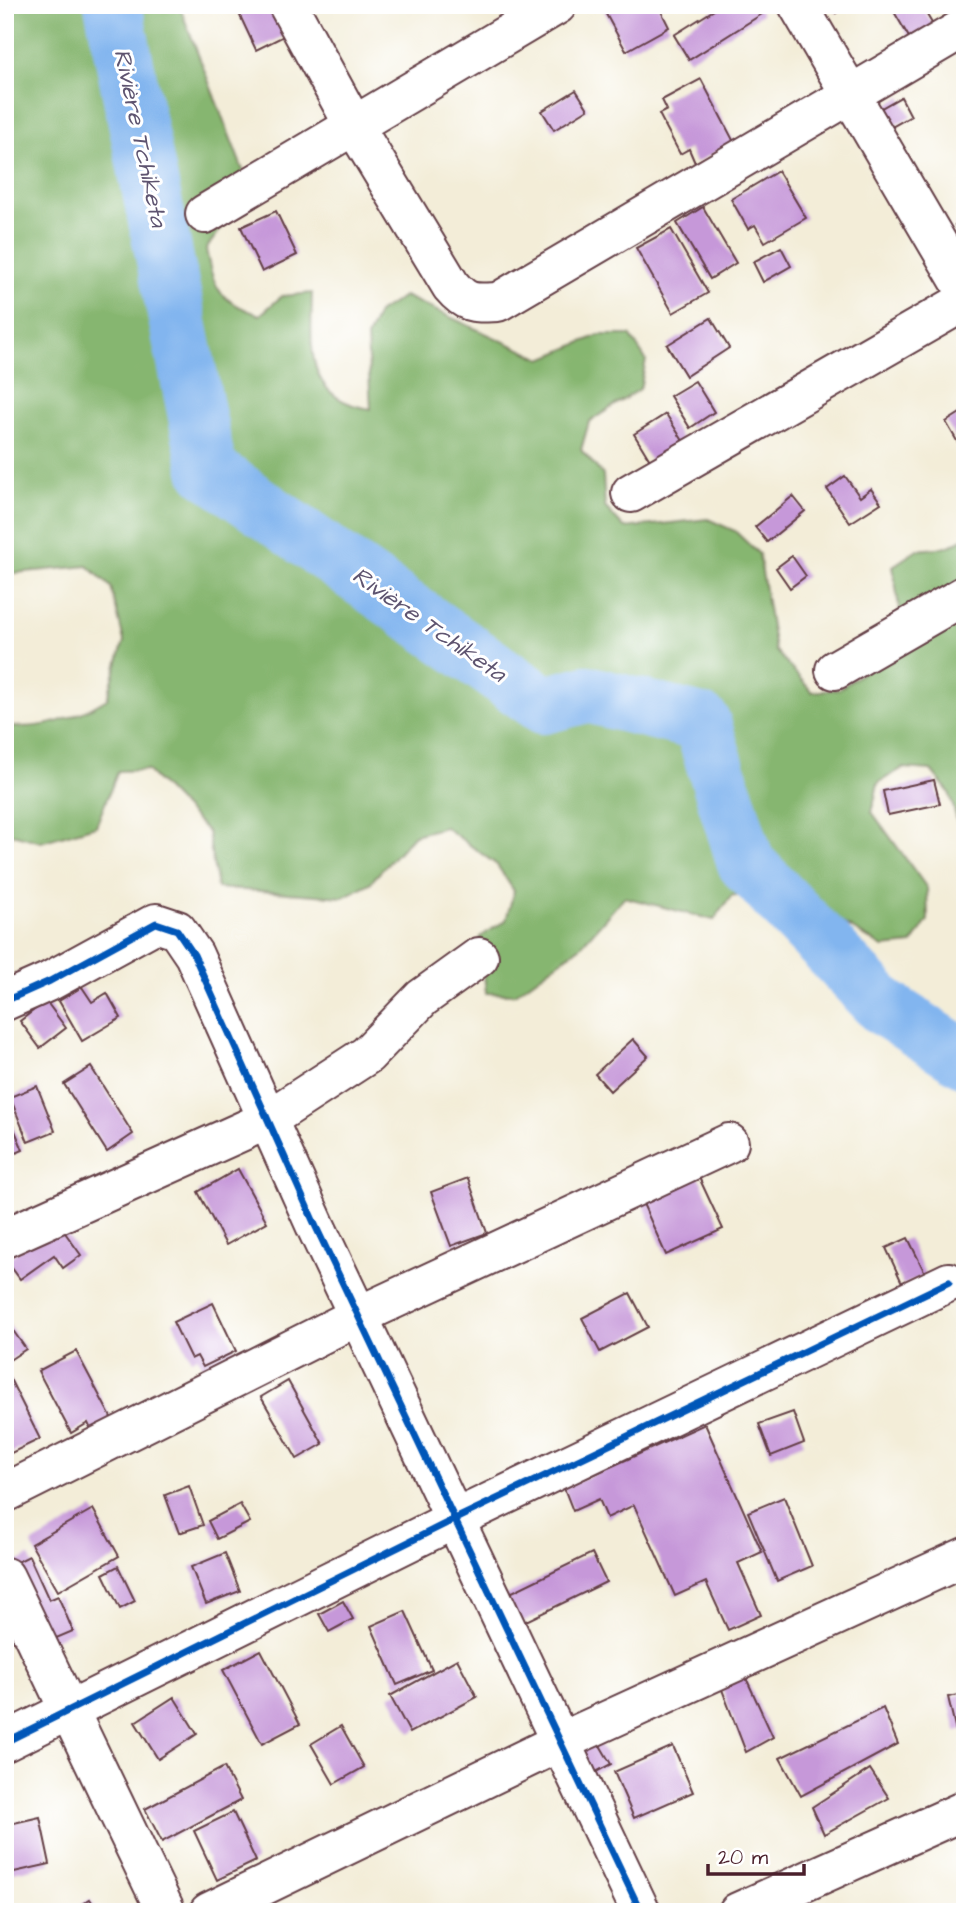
<svg xmlns="http://www.w3.org/2000/svg" width="970" height="1917" font-family="'Architects Daughter',sans-serif">
  <style>
    .forest { fill: #86b66f; stroke: #686a4d; stroke-width: 2 }
    .lines { fill: none; stroke-linecap: round; stroke-linejoin: round }
    .river { stroke: #82b5ef; stroke-width: 58 }
    .building { fill: #c698d9 }
    .minor-casing { stroke: #633e45; stroke-width: 42 }
    .minor { stroke: #fff; stroke-width: 38 }
    .cycleway-casing { stroke: #fff; stroke-width: 11 }
    .cycleway { stroke: #0057b8; stroke-width: 7 }
    .labels { text-anchor: middle; dominant-baseline: central; stroke-width: 6; stroke-linejoin: round; paint-order: stroke }
    .water-label { font-size: 24px; font-style: italic; fill: #5e5470; stroke: #fff }
  </style>
  <rect width="100%" height="100%" fill="#fff"/>
  <filter id="ink" filterUnits="userSpaceOnUse"><feTurbulence type="fractalNoise" baseFrequency=".0143" numOctaves="2"/><feDisplacementMap in="SourceGraphic" scale="14" xChannelSelector="R" yChannelSelector="G"/><feConvolveMatrix kernelMatrix="1 2 1 2 8 2 1 2 1" color-interpolation-filters="sRGB"/></filter>
  <filter id="wash" filterUnits="userSpaceOnUse"><feTurbulence type="fractalNoise" baseFrequency=".00686" numOctaves="4" result="noise"/><feDisplacementMap in="SourceGraphic" scale="28" xChannelSelector="R" yChannelSelector="G"/><feGaussianBlur stdDeviation="1.57" result="paint"/><feColorMatrix in="noise" values="0 0 0 0 0 0 0 0 0 0 0 0 0 0 0 0 0 1.4 0 .05"/><feComposite in="paint" operator="in"/></filter>
  <g filter="url(#wash)">
    <rect width="100%" height="100%" fill="#f3edd8"/>
    <!-- forest -->
    <path class="forest" d="M 5,5 L 179,5 L 244,173 L 241,202 L 206,249 C 214,291 219,300 260,315 L 282,296 L 312,293 C 311,347 304,400 371,409 L 367,338 L 378,313 L 404,296 L 542,359 L 599,335 L 630,335 L 646,360 L 640,389 L 589,422 L 581,450 L 603,475 L 605,507 L 624,528 L 708,519 L 735,531 L 759,554 L 775,650 L 812,692 L 839,689 L 890,653 L 902,629 L 893,566 L 917,550 L 947,547 L 965,538 L 965,849 L 949,792 L 931,770 L 903,768 L 878,783 L 872,812 L 927,888 L 928,920 L 912,944 L 883,947 L 805,901 L 732,895 L 714,920 L 624,897 L 581,946 L 515,994 L 486,993 L 480,937 L 506,920 L 514,891 L 497,865 L 445,827 L 414,835 L 370,883 L 343,897 L 217,888 L 208,832 L 147,770 L 118,771 L 96,826 L 41,842 L 5,832 L 5,725 C 40,732 78,717 107,699 L 124,641 L 111,587 L 88,566 L 5,574 Z"/>
    <g class="lines">
      <!-- river -->
      <path class="river" d="M 113,5 L 208,470 L 544,705 L 587,694 L 702,723 L 746,863 L 884,1007 L 965,1059"/>
    </g>
    <g id="blocks">
      <!-- building -->
      <g class="building">
        <path d="M 235,5 L 270,5 L 284,36 L 256,50 Z"/>
        <path d="M 601,5 L 658,5 L 669,27 L 626,51 Z"/>
        <path d="M 722,5 L 757,5 L 762,14 L 689,60 L 674,35 Z"/>
        <path d="M 832,5 L 849,5 L 836,13 Z"/>
        <path d="M 890,5 L 921,5 L 936,30 L 913,44 Z"/>
        <path d="M 701,79 L 734,142 L 695,163 L 689,149 L 680,154 L 659,114 L 667,110 L 662,100 Z"/>
        <path d="M 576,90 L 588,109 L 554,130 L 542,111 Z"/>
        <path d="M 901,97 L 911,116 L 888,129 L 878,110 Z"/>
        <path d="M 778,171 L 806,218 L 765,242 L 755,225 L 748,229 L 731,199 Z"/>
        <path d="M 703,207 L 736,263 L 710,279 L 677,223 Z"/>
        <path d="M 276,211 L 297,255 L 262,272 L 241,227 Z"/>
        <path d="M 965,220 L 965,245 L 955,225 Z"/>
        <path d="M 671,229 L 708,293 L 673,313 L 636,248 Z"/>
        <path d="M 781,247 L 791,266 L 763,282 L 753,262 Z"/>
        <path d="M 711,318 L 729,348 L 686,376 L 667,345 Z"/>
        <path d="M 695,381 L 714,412 L 690,428 L 670,396 Z"/>
        <path d="M 965,410 L 965,446 L 961,448 L 946,422 Z"/>
        <path d="M 666,414 L 690,452 L 657,472 L 634,434 Z"/>
        <path d="M 845,476 L 860,497 L 871,489 L 881,503 L 850,523 L 827,489 Z"/>
        <path d="M 793,496 L 805,511 L 767,542 L 755,527 Z"/>
        <path d="M 792,556 L 806,576 L 790,588 L 776,568 Z"/>
        <path d="M 934,780 L 940,804 L 888,815 L 883,791 Z"/>
        <path d="M 82,987 L 92,1002 L 107,993 L 121,1018 L 82,1041 L 59,1001 Z"/>
        <path d="M 46,1001 L 66,1028 L 40,1048 L 20,1021 Z"/>
        <path d="M 633,1039 L 648,1056 L 610,1091 L 595,1074 Z"/>
        <path d="M 91,1067 L 133,1134 L 107,1152 L 64,1084 Z"/>
        <path d="M 37,1086 L 55,1131 L 28,1142 L 10,1097 Z"/>
        <path d="M 5,1107 L 23,1150 L 5,1158 Z"/>
        <path d="M 238,1169 L 267,1222 L 226,1245 L 198,1192 Z"/>
        <path d="M 696,1171 L 723,1229 L 666,1255 L 640,1197 Z"/>
        <path d="M 468,1178 L 487,1233 L 451,1246 L 431,1192 Z"/>
        <path d="M 58,1223 L 81,1255 L 63,1268 L 54,1255 L 20,1279 L 6,1260 Z"/>
        <path d="M 908,1238 L 926,1275 L 903,1285 L 886,1248 Z"/>
        <path d="M 630,1293 L 648,1327 L 600,1352 L 582,1318 Z"/>
        <path d="M 213,1303 L 236,1351 L 203,1367 L 197,1356 L 191,1359 L 173,1322 Z"/>
        <path d="M 5,1319 L 26,1349 L 5,1363 Z"/>
        <path d="M 76,1351 L 114,1423 L 93,1434 L 88,1423 L 71,1433 L 38,1371 Z"/>
        <path d="M 9,1377 L 40,1439 L 5,1456 L 5,1379 Z"/>
        <path d="M 288,1381 L 323,1444 L 297,1459 L 261,1397 Z"/>
        <path d="M 793,1412 L 804,1443 L 771,1456 L 759,1424 Z"/>
        <path d="M 705,1424 L 762,1552 L 738,1563 L 761,1615 L 728,1630 L 706,1582 L 675,1596 L 634,1505 L 607,1518 L 599,1499 L 573,1511 L 564,1488 Z"/>
        <path d="M 189,1486 L 203,1525 L 179,1533 L 165,1495 Z"/>
        <path d="M 784,1497 L 812,1566 L 777,1581 L 748,1512 Z"/>
        <path d="M 240,1504 L 250,1522 L 217,1539 L 208,1521 Z"/>
        <path d="M 93,1509 L 119,1556 L 58,1591 L 31,1544 Z"/>
        <path d="M 225,1553 L 240,1591 L 206,1604 L 191,1567 Z"/>
        <path d="M 592,1553 L 606,1582 L 518,1625 L 504,1596 Z"/>
        <path d="M 29,1556 L 49,1600 L 58,1596 L 73,1631 L 47,1642 L 13,1564 Z"/>
        <path d="M 118,1566 L 135,1601 L 120,1609 L 103,1574 Z"/>
        <path d="M 343,1601 L 353,1619 L 329,1632 L 319,1614 Z"/>
        <path d="M 405,1611 L 432,1670 L 397,1685 L 371,1626 Z"/>
        <path d="M 261,1650 L 300,1724 L 262,1744 L 223,1670 Z"/>
        <path d="M 457,1659 L 477,1697 L 410,1733 L 390,1696 Z"/>
        <path d="M 742,1669 L 773,1737 L 746,1752 L 718,1679 Z"/>
        <path d="M 965,1694 L 965,1729 L 956,1731 L 948,1697 Z"/>
        <path d="M 174,1697 L 197,1734 L 158,1759 L 135,1722 Z"/>
        <path d="M 883,1708 L 898,1744 L 801,1796 L 780,1758 Z"/>
        <path d="M 341,1726 L 364,1767 L 334,1784 L 311,1744 Z"/>
        <path d="M 594,1735 L 611,1764 L 585,1778 L 569,1749 Z"/>
        <path d="M 673,1746 L 693,1792 L 634,1818 L 614,1772 Z"/>
        <path d="M 224,1767 L 241,1800 L 162,1842 L 145,1809 Z"/>
        <path d="M 870,1769 L 889,1798 L 824,1834 L 812,1807 Z"/>
        <path d="M 233,1812 L 256,1861 L 217,1880 L 194,1831 Z"/>
        <path d="M 40,1817 L 50,1864 L 5,1874 L 5,1825 Z"/>
        <path d="M 90,1899 L 98,1912 L 69,1912 Z"/>
      </g>
    </g>
  </g>
  <g filter="url(#ink)">
    <use href="#blocks" fill-opacity="0" stroke="#633e45" stroke-width="2"/>
    <g class="lines">
      <!-- minor casing -->
      <g class="minor-casing">
        <g id="minor">
          <path d="M 288,5 L 353,124 L 451,286 C 467,305 474,303 498,302 L 965,27"/>
          <path d="M 798,5 L 965,290"/>
          <path d="M 205,214 L 557,5"/>
          <path d="M 631,493 L 965,301"/>
          <path d="M 835,670 L 965,595"/>
          <path d="M 5,1001 L 50,981 L 156,923 L 177,930 L 194,955 L 316,1227 L 641,1912"/>
          <path d="M 5,1238 L 267,1120 L 367,1055 L 422,998 L 479,957"/>
          <path d="M 5,1493 L 360,1315 L 729,1143"/>
          <path d="M 5,1577 L 166,1912"/>
          <path d="M 5,1742 L 455,1519 L 949,1282"/>
          <path d="M 209,1912 L 560,1742 L 965,1557"/>
          <path d="M 738,1912 L 965,1810"/>
        </g>
      </g>
      <!-- minor -->
      <use href="#minor" class="minor"/>
      <!-- cycleway casing -->
      <g class="cycleway-casing">
        <g id="cycleway">
          <path d="M 5,1001 L 50,981 L 156,923 L 177,930 L 194,955 L 316,1227 L 641,1912"/>
          <path d="M 5,1742 L 455,1519 L 949,1282"/>
        </g>
      </g>
      <!-- cycleway -->
      <use href="#cycleway" class="cycleway"/>
    </g>
  </g>
  <g class="labels">
    <!-- water labels -->
    <g class="water-label">
      <text transform="translate(140 138) rotate(78)">Rivière Tchiketa</text>
      <text transform="translate(429 625) rotate(35)">Rivière Tchiketa</text>
    </g>
  </g>
  <!-- margin -->
  <rect width="970" height="1917" fill="none" stroke="#fff" stroke-width="28"/>
  <!-- scale -->
  <path d="M708 1864v10h96v-10" fill="none" stroke="#4a1f2b" stroke-width="3.5"/>
  <text x="718" y="1864" font-size="21" fill="#4a1f2b" stroke="#ffffff" stroke-width="5" paint-order="stroke">20 m</text>
</svg>
